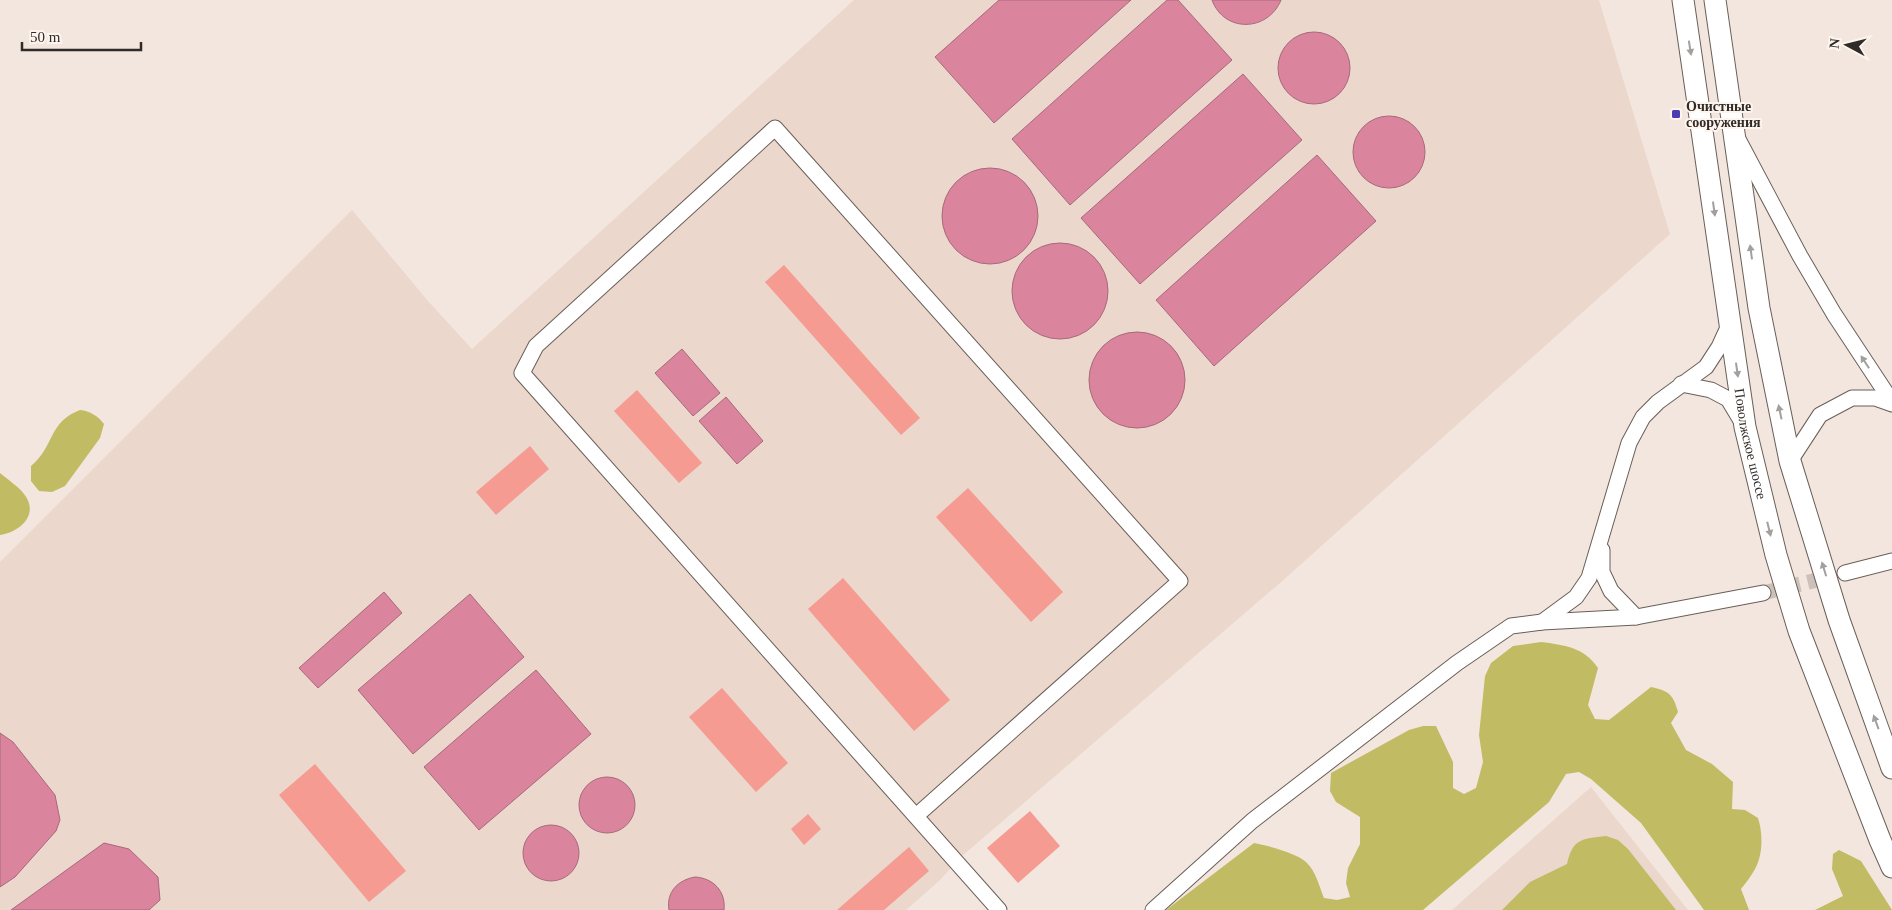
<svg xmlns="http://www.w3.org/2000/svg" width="1892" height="910" font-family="'Times New Roman',serif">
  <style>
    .built { fill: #ebd7cb }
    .forest { fill: #c1bb64 }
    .water { fill: #da849e; stroke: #a7697b }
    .building { fill: #f59b91 }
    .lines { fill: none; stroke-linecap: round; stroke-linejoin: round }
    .street-tunnel { stroke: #ccc1ba; stroke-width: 15; stroke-dasharray: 15 8; stroke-linecap: butt }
    .street-casing { stroke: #695f58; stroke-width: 17 }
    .secondary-casing { stroke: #695f58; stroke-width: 23 }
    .street { stroke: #fff; stroke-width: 15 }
    .secondary { stroke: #fff; stroke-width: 21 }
    .oneway { fill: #a2a09e }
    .poi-dot { fill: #4b3db4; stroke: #fef4ee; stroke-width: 2 }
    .labels { text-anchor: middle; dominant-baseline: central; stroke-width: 4; stroke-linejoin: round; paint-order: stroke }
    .poi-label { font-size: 14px; font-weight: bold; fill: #302b28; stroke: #fef4ee; text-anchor: start }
    .street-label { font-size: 14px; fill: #302b28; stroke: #fef4ee }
  </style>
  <rect width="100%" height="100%" fill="#f3e6de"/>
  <!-- built -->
  <g class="built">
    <path d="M 854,0 L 1599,0 L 1670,234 L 1280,583 L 962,856 L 939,881 L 906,910 L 0,910 L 0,562 L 352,210 L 428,301 L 472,349 Z"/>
    <path d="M 1591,787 L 1688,910 L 1452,910 Z"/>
  </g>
  <!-- forest -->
  <g class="forest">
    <path d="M 80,410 C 90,411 98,416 104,424 L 100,438 L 65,486 L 52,492 L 39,491 L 31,481 L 31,466 C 55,446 48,422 80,410 Z"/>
    <path d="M 0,473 C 8,480 18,486 24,494 C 40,514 20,532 0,535 Z"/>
    <path d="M 1541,642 C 1564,645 1584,647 1598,668 L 1588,705 L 1595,719 L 1609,720 L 1651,687 C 1669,691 1673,694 1678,712 L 1671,723 L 1686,750 L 1712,764 L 1733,782 L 1732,809 L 1745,810 L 1758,818 C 1763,833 1763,855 1755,869 C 1751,876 1746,883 1741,889 L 1749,910 L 1704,910 L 1641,823 L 1591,779 L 1579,772 L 1566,774 L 1549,802 L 1423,910 L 1166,910 L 1254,843 C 1266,845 1298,854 1306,862 C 1316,871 1319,886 1324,898 L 1337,900 L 1350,897 L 1346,883 L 1348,868 L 1360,844 L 1360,817 L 1336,802 L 1330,791 L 1331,773 L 1409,730 L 1423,726 L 1436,726 L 1453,762 L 1453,788 L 1464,794 L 1476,788 L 1483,762 L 1479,735 L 1485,676 L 1491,663 L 1513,646 Z"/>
    <path d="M 1606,836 L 1618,840 L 1628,849 L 1676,910 L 1502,910 L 1530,882 L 1567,864 C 1573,838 1582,839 1606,836 Z"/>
    <path d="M 1839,850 L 1861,861 L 1892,910 L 1815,910 L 1843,896 L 1832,869 L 1833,854 Z"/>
  </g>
  <!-- water -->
  <g class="water">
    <path d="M 999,0 L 1131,0 L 994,123 L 935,57 Z"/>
    <path d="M 1167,0 L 1178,0 L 1232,60 L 1070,205 L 1012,139 Z"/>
    <path d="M 1212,0 L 1281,0 C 1268,32 1224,33 1212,0 Z"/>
    <circle cx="1314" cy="68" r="36"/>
    <path d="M 1243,74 L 1302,140 L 1140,284 L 1081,218 Z"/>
    <circle cx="1389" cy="152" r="36"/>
    <path d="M 1317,155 L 1376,221 L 1214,366 L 1156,300 Z"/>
    <circle cx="990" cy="216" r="48"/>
    <circle cx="1060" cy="291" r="48"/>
    <circle cx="1137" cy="380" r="48"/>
    <path d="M 682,349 L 720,393 L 693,416 L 655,373 Z"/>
    <path d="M 726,397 L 763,441 L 737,464 L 699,421 Z"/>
    <path d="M 384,592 L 402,613 L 318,688 L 299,668 Z"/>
    <path d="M 470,594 L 524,657 L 413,754 L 358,690 Z"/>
    <path d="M 536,670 L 591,734 L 479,830 L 424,767 Z"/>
    <path d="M 0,733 L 13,742 L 55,795 L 60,820 L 56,831 L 15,877 L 0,887 Z"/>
    <circle cx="607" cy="805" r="28"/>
    <circle cx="551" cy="853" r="28"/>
    <path d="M 104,843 L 129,849 L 158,877 L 160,900 L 149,910 L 11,910 Z"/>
    <path d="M 695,877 C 713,878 726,891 724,910 L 669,910 C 666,892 678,880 695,877 Z"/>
  </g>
  <!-- building -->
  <g class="building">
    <path d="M 784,265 L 920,418 L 901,435 L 765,282 Z"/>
    <path d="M 637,390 L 702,463 L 679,483 L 614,411 Z"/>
    <path d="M 530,446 L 549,469 L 496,515 L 476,492 Z"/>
    <path d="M 968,488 L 1063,592 L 1031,622 L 936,517 Z"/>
    <path d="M 843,578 L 950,700 L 914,731 L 808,609 Z"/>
    <path d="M 722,688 L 788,763 L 756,792 L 689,717 Z"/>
    <path d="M 315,764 L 406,871 L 369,902 L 279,795 Z"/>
    <path d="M 1030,811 L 1060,846 L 1018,883 L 987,848 Z"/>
    <path d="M 808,814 L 821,829 L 804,845 L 791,829 Z"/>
    <path d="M 909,847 L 929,871 L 884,910 L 837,910 Z"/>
  </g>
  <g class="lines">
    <!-- street-tunnel -->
    <path class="street-tunnel" d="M 1763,593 L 1834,576"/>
    <!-- street casing -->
    <g class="street-casing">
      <g id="street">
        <path d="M 1739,141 L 1800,256 L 1834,314 L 1892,402"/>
        <path d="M 1681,384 L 1711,390 L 1728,399 L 1740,419"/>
        <path d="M 1790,461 L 1820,415 L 1852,398 L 1875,398 L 1892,404"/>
        <path d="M 1602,550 L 1602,572 L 1611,591 L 1636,617"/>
        <path d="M 1845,573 L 1892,561"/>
        <path d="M 1542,622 L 1576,597 L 1589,578 L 1629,443 L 1643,417 L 1658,402 L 1706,367 L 1719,347 L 1730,323"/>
        <path d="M 916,816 L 1180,581 L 775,128 L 536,346 L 522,373 L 999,910"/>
        <path d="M 1153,910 L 1252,821 L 1457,663 L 1511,626 L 1542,622 L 1636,617 L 1763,593"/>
      </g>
    </g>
    <!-- secondary casing -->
    <g class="secondary-casing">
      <g id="secondary">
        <path id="s1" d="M 1683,0 L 1745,427 L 1776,555 L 1799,631 L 1880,840 L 1892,867"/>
        <path d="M 1715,0 L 1759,308 L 1790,461 L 1839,620 L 1892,768"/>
      </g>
    </g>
    <!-- street -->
    <use href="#street" class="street"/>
    <!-- secondary -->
    <use href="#secondary" class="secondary"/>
  </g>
  <!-- one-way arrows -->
  <defs><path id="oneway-solid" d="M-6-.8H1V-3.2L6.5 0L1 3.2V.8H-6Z" transform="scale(1.25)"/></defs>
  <g class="oneway">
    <use href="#oneway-solid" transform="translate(1690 48) rotate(81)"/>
    <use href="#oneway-solid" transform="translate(1714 209) rotate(82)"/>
    <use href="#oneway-solid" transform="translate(1751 252) rotate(-98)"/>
    <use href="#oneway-solid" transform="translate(1865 362) rotate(-123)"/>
    <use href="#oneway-solid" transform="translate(1737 370) rotate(82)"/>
    <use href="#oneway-solid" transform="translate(1780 412) rotate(-102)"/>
    <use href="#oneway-solid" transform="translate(1769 529) rotate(76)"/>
    <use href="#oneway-solid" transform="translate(1824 569) rotate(-107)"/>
    <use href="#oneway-solid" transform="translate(1876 722) rotate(-110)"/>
  </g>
  <!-- markers -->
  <rect class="poi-dot" x="1671" y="109" width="10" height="10" rx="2.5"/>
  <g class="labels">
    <!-- poi labels -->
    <g class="poi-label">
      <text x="1686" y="106">Очистные<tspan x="1686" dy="16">сооружения</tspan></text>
    </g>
    <!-- street labels -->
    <g class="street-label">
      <text stroke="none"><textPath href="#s1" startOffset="449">Поволжское шоссе</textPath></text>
    </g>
  </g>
  <!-- north arrow -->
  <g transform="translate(1847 45) rotate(277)" stroke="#fef4ee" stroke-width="4" paint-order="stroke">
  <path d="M0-4L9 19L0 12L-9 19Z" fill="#302b28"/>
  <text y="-8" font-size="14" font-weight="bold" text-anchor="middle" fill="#302b28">N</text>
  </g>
  <!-- scale -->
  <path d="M22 42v8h119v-8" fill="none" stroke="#302b28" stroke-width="2.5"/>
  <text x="30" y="42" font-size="15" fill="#302b28" stroke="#fef4ee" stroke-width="4" paint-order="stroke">50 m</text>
</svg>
